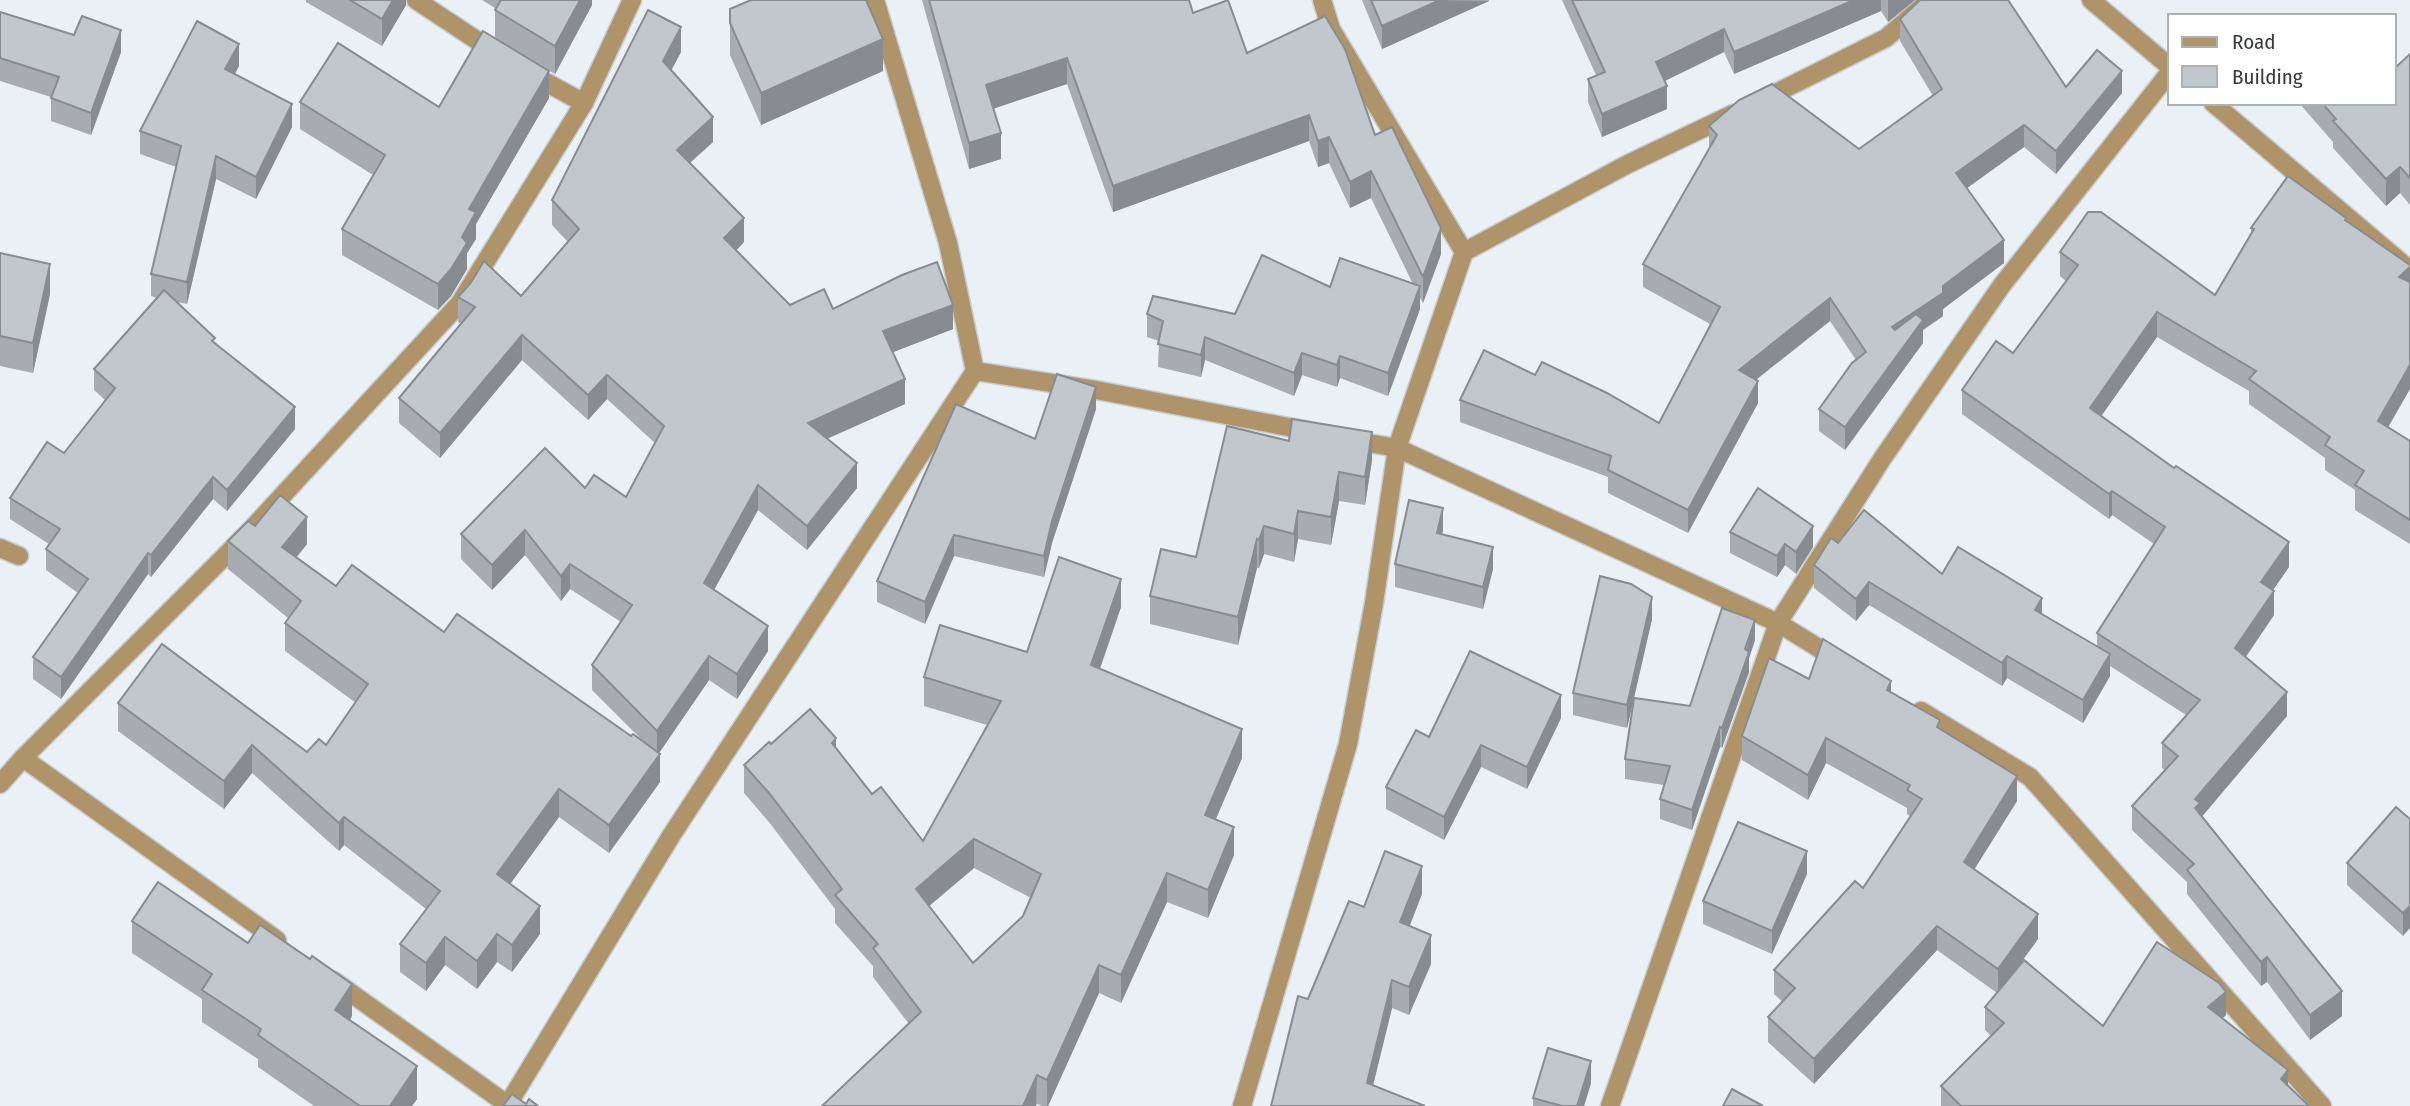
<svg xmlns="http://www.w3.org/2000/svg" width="2410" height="1106" font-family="'Fira Sans Condensed',sans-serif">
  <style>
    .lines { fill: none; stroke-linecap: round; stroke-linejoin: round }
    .minor-casing { stroke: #c6cdd1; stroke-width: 21 }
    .minor { stroke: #b09469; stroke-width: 18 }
    .wall { fill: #a6acb0; fill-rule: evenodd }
    .shaded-wall { fill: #878c90 }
    .building { fill: #c1c8cd; stroke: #878c90; stroke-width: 2; fill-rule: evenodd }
  </style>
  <rect width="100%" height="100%" fill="#eaf1f6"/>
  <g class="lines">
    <!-- minor casing -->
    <g class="minor-casing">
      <g id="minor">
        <path d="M 416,0 L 496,53"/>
        <path d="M 875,0 L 948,243 L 975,371 L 1096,390 L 1314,432"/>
        <path d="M 1322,0 L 1331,29 L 1464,252"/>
        <path d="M 2091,0 L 2170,67"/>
        <path d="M 529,73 L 584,103"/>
        <path d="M 1762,100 L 1886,38 L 1930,0"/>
        <path d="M 2213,103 L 2410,270"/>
        <path d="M 1352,440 L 1397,448 L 1778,623 L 1838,660"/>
        <path d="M 0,548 L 19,556"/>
        <path d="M 1921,711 L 2030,777 L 2322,1106"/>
        <path d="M 23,758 L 277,940"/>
        <path d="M 0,784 L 23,758 L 246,535 L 460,303 L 584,103 L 632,0"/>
        <path d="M 334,981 L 508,1105"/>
        <path d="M 507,1106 L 671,836 L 975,371"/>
        <path d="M 1242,1106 L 1348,744 L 1374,603 L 1397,448 L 1464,252 L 1628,164 L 1733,114"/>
        <path d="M 1610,1106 L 1778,623 L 1882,459 L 2002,285 L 2170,72"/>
      </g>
    </g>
    <!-- minor -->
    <use href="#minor" class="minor"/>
  </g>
  <!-- wall -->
  <g class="wall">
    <path d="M 306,0 L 406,0 L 406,5 L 382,46 L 306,2 Z"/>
    <path d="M 482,0 L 592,0 L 592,5 L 555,74 L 496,39 L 549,98 L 476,224 L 476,239 L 467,253 L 467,269 L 451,296 L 438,310 L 342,255 L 342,229 L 373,175 L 300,129 L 300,102 L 439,107 L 495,38 L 495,8 Z"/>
    <path d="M 922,0 L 1189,0 L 1193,13 L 1247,53 L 1375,135 L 1441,254 L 1423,303 L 1420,298 L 1420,309 L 1388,396 L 1340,378 L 1337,387 L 1302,375 L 1294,396 L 1205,360 L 1201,377 L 1158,367 L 1159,341 L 1147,337 L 1147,314 L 1235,314 L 1330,287 L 1413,284 L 1371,198 L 1350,208 L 1329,163 L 1318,167 L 1309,141 L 1113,212 L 1067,84 L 993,109 L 1001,159 L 969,169 Z"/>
    <path d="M 1362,0 L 1489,0 L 1489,1 L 1382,49 Z"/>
    <path d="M 1562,0 L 1915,0 L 1888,22 L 1881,11 L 1734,74 L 1724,52 L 1665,81 L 1667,109 L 1602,137 L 1588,102 L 1588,79 L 1596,75 Z"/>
    <path d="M 730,9 L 883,71 L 761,125 L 730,55 Z"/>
    <path d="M 0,12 L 121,52 L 91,135 L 51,121 L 51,97 L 0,81 Z"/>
    <path d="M 1900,19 L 2066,87 L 2122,93 L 2056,174 L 2024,147 L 1967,188 L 2004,263 L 1943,309 L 1943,316 L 1923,330 L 1923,343 L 1845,450 L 1819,431 L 1819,409 L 1856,360 L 1830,321 L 1756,380 L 1758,403 L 1688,533 L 1608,493 L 1608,477 L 1460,422 L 1460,400 L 1535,375 L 1659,423 L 1710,324 L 1643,287 L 1643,264 L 1709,149 L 1709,126 L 1859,149 L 1933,96 L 1900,41 Z"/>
    <path d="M 681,52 L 671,70 L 713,142 L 690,163 L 744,242 L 736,251 L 790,305 L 833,309 L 953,329 L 893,352 L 905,404 L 827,439 L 857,488 L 807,550 L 758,510 L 714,590 L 768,651 L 737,699 L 709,680 L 659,753 L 660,782 L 609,853 L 559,817 L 510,884 L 540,934 L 512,972 L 497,962 L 477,989 L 445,965 L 426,991 L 400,972 L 400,944 L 426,909 L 344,845 L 339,851 L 252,773 L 224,809 L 118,731 L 118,703 L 307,752 L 326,745 L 356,703 L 285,651 L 285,623 L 288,618 L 228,569 L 228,541 L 255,526 L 307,544 L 297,557 L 336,586 L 444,632 L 631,736 L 643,741 L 592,690 L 592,665 L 621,622 L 570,589 L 561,601 L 525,555 L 492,590 L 461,559 L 461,534 L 585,488 L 626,497 L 655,443 L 607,399 L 588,420 L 522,360 L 440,458 L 399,423 L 399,398 L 461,324 L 458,322 L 458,297 L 521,296 L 568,242 L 552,225 L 552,200 Z"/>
    <path d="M 2410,54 L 2410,205 L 2400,193 L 2386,206 L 2333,148 L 2333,142 L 2299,103 L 2394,103 Z"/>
    <path d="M 239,66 L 235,74 L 292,127 L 256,199 L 216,179 L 187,304 L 177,302 L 295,429 L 227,511 L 213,499 L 151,577 L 148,574 L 61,699 L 33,679 L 33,657 L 78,593 L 46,570 L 46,549 L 49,544 L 10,519 L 10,498 L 64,453 L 105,400 L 94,390 L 94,369 L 157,298 L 151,296 L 151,274 L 176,167 L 140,154 L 140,131 Z"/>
    <path d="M 2346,221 L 2388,427 L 2410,441 L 2410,544 L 2355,510 L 2355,490 L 2325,470 L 2325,458 L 2249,404 L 2249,391 L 2157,337 L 2101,416 L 2289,567 L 2273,590 L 2274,615 L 2246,657 L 2287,716 L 2201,816 L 2342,1016 L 2310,1040 L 2267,982 L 2261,986 L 2187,894 L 2187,882 L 2132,830 L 2132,806 L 2165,770 L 2162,768 L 2162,743 L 2186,715 L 2110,666 L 2110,676 L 2083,723 L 2007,678 L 2002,686 L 1869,605 L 1856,621 L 1814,588 L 1814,565 L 1838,543 L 1942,574 L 2042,614 L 2097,646 L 2097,633 L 2154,544 L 2112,515 L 2109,519 L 1962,414 L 1962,390 L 2013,353 L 2066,281 L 2060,276 L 2060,252 L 2215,295 L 2251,233 L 2251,228 Z"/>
    <path d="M 0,253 L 50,294 L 33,373 L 0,366 Z"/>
    <path d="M 1096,409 L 1052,543 L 1044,577 L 954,556 L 925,624 L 877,602 L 877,581 L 1035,439 Z"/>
    <path d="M 1227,426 L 1372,460 L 1365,505 L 1339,501 L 1331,545 L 1298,539 L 1294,562 L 1264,554 L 1259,568 L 1257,568 L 1238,645 L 1150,624 L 1150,596 L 1196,557 Z"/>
    <path d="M 1443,530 L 1442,534 L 1493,569 L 1483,609 L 1395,587 L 1395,564 Z"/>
    <path d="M 1730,532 L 1813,547 L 1796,574 L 1785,565 L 1777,577 L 1730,553 Z"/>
    <path d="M 1121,607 L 1100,669 L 1242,758 L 1216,819 L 1234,855 L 1208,918 L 1167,902 L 1121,1003 L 1099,993 L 1048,1106 L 1042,1106 L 1037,1104 L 1036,1106 L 822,1106 L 909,1024 L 873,977 L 873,966 L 835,923 L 835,909 L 769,822 L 744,793 L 744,765 L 771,744 L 836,749 L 872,794 L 923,841 L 987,725 L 924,706 L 924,677 L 1027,652 ZM 974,868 L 1031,898 L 1023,916 L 973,963 L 929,906 Z"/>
    <path d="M 1652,619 L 1634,698 L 1690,706 L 1755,640 L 1749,658 L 1749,672 L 1722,748 L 1720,747 L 1692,830 L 1660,819 L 1660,799 L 1664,785 L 1625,779 L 1625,759 L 1634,698 L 1627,728 L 1573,715 L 1573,693 Z"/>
    <path d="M 1809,679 L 1891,692 L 1940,729 L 2017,801 L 1974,869 L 2038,939 L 2014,972 L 2103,1026 L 2226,1015 L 2222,1019 L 2288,1086 L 2309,1106 L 1941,1106 L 1941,1086 L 1991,1036 L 1985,1030 L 1985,1007 L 1997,993 L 1937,950 L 1814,1084 L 1768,1042 L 1768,1017 L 1783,1002 L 1774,994 L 1774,970 L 1863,888 L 1911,817 L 1907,814 L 1907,808 L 1826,763 L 1808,800 L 1742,760 L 1742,736 Z"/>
    <path d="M 1561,718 L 1527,789 L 1481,767 L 1444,840 L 1386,809 L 1386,787 L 1429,737 Z"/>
    <path d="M 2410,819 L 2403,936 L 2347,885 L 2347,863 Z"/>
    <path d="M 1807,874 L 1772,954 L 1703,924 L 1703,901 Z"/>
    <path d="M 1422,894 L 1409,926 L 1431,964 L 1409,1015 L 1392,1008 L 1373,1085 L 1271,1106 L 1308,999 Z"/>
    <path d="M 132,921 L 352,1016 L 350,1020 L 417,1099 L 412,1106 L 314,1106 L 258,1067 L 258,1059 L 202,1022 L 202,999 L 132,953 Z"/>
    <path d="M 1591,1083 L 1584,1106 L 1533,1106 L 1533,1098 Z"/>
  </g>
  <!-- shaded-wall -->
  <g class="shaded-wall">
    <path d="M 393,0 L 406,0 L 406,5 L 382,46 L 382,19 Z"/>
    <path d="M 580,0 L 592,0 L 592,5 L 555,74 L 555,46 Z"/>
    <path d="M 1440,0 L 1489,1 L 1382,49 L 1382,26 Z"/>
    <path d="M 1854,0 L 1881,0 L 1881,11 L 1734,74 L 1734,52 Z"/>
    <path d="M 1888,0 L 1915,0 L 1888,22 Z"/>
    <path d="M 681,27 L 681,52 L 663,86 L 663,61 Z"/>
    <path d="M 1724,29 L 1724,52 L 1656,85 L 1656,62 Z"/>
    <path d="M 121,30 L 121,52 L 91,135 L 91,113 Z"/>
    <path d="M 883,39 L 883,71 L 761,125 L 761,93 Z"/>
    <path d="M 239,44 L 239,66 L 225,92 L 225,69 Z"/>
    <path d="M 1067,58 L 1067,84 L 986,111 L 986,85 Z"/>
    <path d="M 549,71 L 549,98 L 476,224 L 476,239 L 467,253 L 467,269 L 451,296 L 438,310 L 438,284 L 462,237 L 469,209 Z"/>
    <path d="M 2122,71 L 2122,93 L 2056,174 L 2056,151 Z"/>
    <path d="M 1667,86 L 1667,109 L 1602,137 L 1602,114 Z"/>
    <path d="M 292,104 L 292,127 L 256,199 L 256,177 Z"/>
    <path d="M 1309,115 L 1309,141 L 1113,212 L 1113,186 Z"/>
    <path d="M 713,117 L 713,142 L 677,174 L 677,150 Z"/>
    <path d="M 2024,125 L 2024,147 L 1956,196 L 1956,173 Z"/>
    <path d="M 1001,133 L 1001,159 L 969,169 L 969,143 Z"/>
    <path d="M 1329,137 L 1329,163 L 1318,167 L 1318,141 Z"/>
    <path d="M 216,156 L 216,179 L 187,304 L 187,282 Z"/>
    <path d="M 2400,167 L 2400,193 L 2386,206 L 2386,179 Z"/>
    <path d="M 1371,171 L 1371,198 L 1350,208 L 1350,182 Z"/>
    <path d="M 744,218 L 744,242 L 724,263 L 724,238 Z"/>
    <path d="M 1441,228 L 1441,254 L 1423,303 L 1423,277 Z"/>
    <path d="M 2004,240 L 2004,263 L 1943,309 L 1943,316 L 1923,330 L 1923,343 L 1845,450 L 1845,427 L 1892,350 L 1892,327 L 1943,286 Z"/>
    <path d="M 50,264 L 50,294 L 33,373 L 33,343 Z"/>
    <path d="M 2410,267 L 2410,291 L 2399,277 Z"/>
    <path d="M 1420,286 L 1420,309 L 1388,396 L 1388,373 Z"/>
    <path d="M 1830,298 L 1830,321 L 1739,393 L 1739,370 Z"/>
    <path d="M 953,305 L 953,329 L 883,356 L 883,331 Z"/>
    <path d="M 2157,312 L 2157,337 L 2090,432 L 2090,408 Z"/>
    <path d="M 522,335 L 522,360 L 440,458 L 440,433 Z"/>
    <path d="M 1205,337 L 1205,360 L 1201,377 L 1201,355 Z"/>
    <path d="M 1302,353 L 1302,375 L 1294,396 L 1294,373 Z"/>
    <path d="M 1340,356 L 1340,378 L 1337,387 L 1337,365 Z"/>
    <path d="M 2410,365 L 2410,389 L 2378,445 L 2378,421 Z"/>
    <path d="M 607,375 L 607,399 L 588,420 L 588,395 Z"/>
    <path d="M 905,379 L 905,404 L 808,447 L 808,423 Z"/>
    <path d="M 1758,381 L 1758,403 L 1688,533 L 1688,510 Z"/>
    <path d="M 1096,387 L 1096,409 L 1052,543 L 1044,577 L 1044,556 L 1052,521 Z"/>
    <path d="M 295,407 L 295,429 L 227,511 L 227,490 Z"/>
    <path d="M 1372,432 L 1372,460 L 1365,505 L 1365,477 Z"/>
    <path d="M 857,463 L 857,488 L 807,550 L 807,526 Z"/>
    <path d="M 1339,472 L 1339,501 L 1331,545 L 1331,517 Z"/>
    <path d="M 213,477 L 213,499 L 151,577 L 151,555 Z"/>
    <path d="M 758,485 L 758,510 L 704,608 L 704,583 Z"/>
    <path d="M 2112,491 L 2112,515 L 2109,519 L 2109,494 Z"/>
    <path d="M 1443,508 L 1443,530 L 1437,555 L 1437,533 Z"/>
    <path d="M 1298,511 L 1298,539 L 1294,562 L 1294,534 Z"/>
    <path d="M 307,517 L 307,544 L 282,574 L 282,547 Z"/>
    <path d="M 1264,526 L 1264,554 L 1259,568 L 1259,540 Z"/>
    <path d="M 1813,526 L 1813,547 L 1796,574 L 1796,552 Z"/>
    <path d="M 525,530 L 525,555 L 492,590 L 492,565 Z"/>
    <path d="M 954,535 L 954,556 L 925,624 L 925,602 Z"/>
    <path d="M 1257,539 L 1257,568 L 1238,645 L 1238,617 Z"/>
    <path d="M 2289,542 L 2289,567 L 2261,607 L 2261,582 Z"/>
    <path d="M 1785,544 L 1785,565 L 1777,577 L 1777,556 Z"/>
    <path d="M 1493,547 L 1493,569 L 1483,609 L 1483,587 Z"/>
    <path d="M 148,553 L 148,574 L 61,699 L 61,677 Z"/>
    <path d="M 570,564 L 570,589 L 561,601 L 561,576 Z"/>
    <path d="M 1121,579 L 1121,607 L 1091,694 L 1091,665 Z"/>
    <path d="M 1869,582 L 1869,605 L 1856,621 L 1856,599 Z"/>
    <path d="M 2274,591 L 2274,615 L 2235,672 L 2235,648 Z"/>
    <path d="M 1652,597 L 1652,619 L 1627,728 L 1627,705 Z"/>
    <path d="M 2042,598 L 2042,621 L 2035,610 Z"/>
    <path d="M 1755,620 L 1755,640 L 1749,658 L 1749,672 L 1722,748 L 1722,728 Z"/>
    <path d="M 768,626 L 768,651 L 737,699 L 737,674 Z"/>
    <path d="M 2110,654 L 2110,676 L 2083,723 L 2083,700 Z"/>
    <path d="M 709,656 L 709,680 L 657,756 L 657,731 Z"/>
    <path d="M 2007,656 L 2007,678 L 2002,686 L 2002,663 Z"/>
    <path d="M 1891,681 L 1891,705 L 1887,690 Z"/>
    <path d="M 2287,692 L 2287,716 L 2200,819 L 2195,833 L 2195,799 Z"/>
    <path d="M 1561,695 L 1561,718 L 1527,789 L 1527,767 Z"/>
    <path d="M 1720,727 L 1720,747 L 1692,830 L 1692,810 Z"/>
    <path d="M 1242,729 L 1242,758 L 1205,844 L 1205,815 Z"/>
    <path d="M 836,738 L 836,767 L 832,743 Z"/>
    <path d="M 1826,738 L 1826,763 L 1808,800 L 1808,775 Z"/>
    <path d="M 252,745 L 252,773 L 224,809 L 224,781 Z"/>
    <path d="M 1481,745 L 1481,767 L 1444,840 L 1444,817 Z"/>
    <path d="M 660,754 L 660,782 L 609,853 L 609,825 Z"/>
    <path d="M 2017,776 L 2017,801 L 1964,886 L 1964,862 Z"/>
    <path d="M 559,789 L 559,817 L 497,902 L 497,874 Z"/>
    <path d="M 344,817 L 344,845 L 339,851 L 339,823 Z"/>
    <path d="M 1234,827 L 1234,855 L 1208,918 L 1208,890 Z"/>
    <path d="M 974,839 L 974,868 L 916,917 L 916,889 Z"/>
    <path d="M 1807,851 L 1807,874 L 1772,954 L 1772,931 Z"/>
    <path d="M 1422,866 L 1422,894 L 1400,951 L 1400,922 Z"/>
    <path d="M 1167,873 L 1167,902 L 1121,1003 L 1121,975 Z"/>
    <path d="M 540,906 L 540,934 L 512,972 L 512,945 Z"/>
    <path d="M 2410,906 L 2410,928 L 2403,936 L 2403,913 Z"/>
    <path d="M 2038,914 L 2038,939 L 1998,994 L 1998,969 Z"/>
    <path d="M 1937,926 L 1937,950 L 1814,1084 L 1814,1059 Z"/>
    <path d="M 497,934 L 497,962 L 477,989 L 477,961 Z"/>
    <path d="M 1431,935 L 1431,964 L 1409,1015 L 1409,987 Z"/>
    <path d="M 445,937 L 445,965 L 426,991 L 426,963 Z"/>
    <path d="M 2267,957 L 2267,982 L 2261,986 L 2261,962 Z"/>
    <path d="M 1099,965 L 1099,993 L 1048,1106 L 1047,1106 L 1047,1080 Z"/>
    <path d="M 1392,980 L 1392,1008 L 1368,1106 L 1367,1083 Z"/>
    <path d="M 352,984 L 352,1016 L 335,1042 L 335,1010 Z"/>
    <path d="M 2342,991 L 2342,1016 L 2310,1040 L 2310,1015 Z"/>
    <path d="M 2226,992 L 2226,1015 L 2208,1031 L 2208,1007 Z"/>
    <path d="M 1591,1061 L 1591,1083 L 1584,1106 L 1577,1106 Z"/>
    <path d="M 417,1066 L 417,1099 L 412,1106 L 390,1106 Z"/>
    <path d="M 2288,1070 L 2288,1093 L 2281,1079 Z"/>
    <path d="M 1037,1075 L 1036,1106 L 1023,1106 Z"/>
  </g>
  <!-- building -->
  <g class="building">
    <path d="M 350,0 L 393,0 L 382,19 Z"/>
    <path d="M 501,0 L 580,0 L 555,46 L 495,10 Z"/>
    <path d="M 751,0 L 866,0 L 883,39 L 761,93 L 730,23 L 730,9 Z"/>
    <path d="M 929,0 L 1189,0 L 1193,13 L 1228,0 L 1247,53 L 1325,16 L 1345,49 L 1375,135 L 1392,127 L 1441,228 L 1423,277 L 1371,171 L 1350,182 L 1329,137 L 1318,141 L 1309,115 L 1113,186 L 1067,58 L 986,85 L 1001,133 L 969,143 Z"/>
    <path d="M 1371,0 L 1440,0 L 1382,26 Z"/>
    <path d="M 1572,0 L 1854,0 L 1734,52 L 1724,29 L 1656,62 L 1667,86 L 1602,114 L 1588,79 L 1605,72 Z"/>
    <path d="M 1920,0 L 2008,0 L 2066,87 L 2097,50 L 2122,71 L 2056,151 L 2024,125 L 1956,173 L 2004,240 L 1943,286 L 1943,293 L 1892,327 L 1895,330 L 1916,314 L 1923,320 L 1845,427 L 1819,409 L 1852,363 L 1866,352 L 1830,298 L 1739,370 L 1758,381 L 1688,510 L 1608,470 L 1611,456 L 1460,400 L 1484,350 L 1535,375 L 1542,362 L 1607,393 L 1659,423 L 1720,307 L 1643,264 L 1717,135 L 1709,126 L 1739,100 L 1772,84 L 1859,149 L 1942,89 L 1900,19 Z"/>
    <path d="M 648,10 L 681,27 L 663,61 L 713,117 L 677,150 L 744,218 L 724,238 L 790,305 L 824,289 L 833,309 L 902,275 L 937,262 L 953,305 L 883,331 L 905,379 L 808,423 L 857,463 L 807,526 L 758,485 L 704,583 L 768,626 L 737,674 L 709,656 L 657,731 L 592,665 L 632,605 L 570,564 L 561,576 L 525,530 L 492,565 L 461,534 L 545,448 L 585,488 L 594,475 L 626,497 L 664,426 L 607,375 L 588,395 L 522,335 L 440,433 L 399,398 L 475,307 L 458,297 L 470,284 L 484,261 L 521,296 L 579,229 L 552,200 Z"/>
    <path d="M 0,12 L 74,35 L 82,16 L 121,30 L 91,113 L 51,98 L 59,77 L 0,58 Z"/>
    <path d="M 197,21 L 239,44 L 225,69 L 292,104 L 256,177 L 216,156 L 187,282 L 151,274 L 181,146 L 140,131 Z"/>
    <path d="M 483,31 L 549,71 L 469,209 L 476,212 L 462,237 L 467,243 L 451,269 L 438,284 L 342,229 L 385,155 L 300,102 L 338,43 L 439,107 Z"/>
    <path d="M 2410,54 L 2410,178 L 2400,167 L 2386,179 L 2333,121 L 2336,119 L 2322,103 L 2394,103 L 2394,69 Z"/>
    <path d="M 2288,176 L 2346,218 L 2345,220 L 2410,265 L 2410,267 L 2399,277 L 2410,282 L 2410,365 L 2378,421 L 2410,441 L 2410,520 L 2355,485 L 2364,471 L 2325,445 L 2330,437 L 2249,379 L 2256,371 L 2157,312 L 2090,408 L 2174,468 L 2176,466 L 2289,542 L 2261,582 L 2274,591 L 2235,648 L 2287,692 L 2195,799 L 2200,803 L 2195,808 L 2342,991 L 2310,1015 L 2267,957 L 2261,962 L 2187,870 L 2194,864 L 2132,806 L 2178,756 L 2162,743 L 2200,700 L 2097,633 L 2165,527 L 2112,491 L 2109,494 L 1962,390 L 1996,341 L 2013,353 L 2078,265 L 2060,252 L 2088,212 L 2101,212 L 2215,295 L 2254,229 L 2251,228 Z"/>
    <path d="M 0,253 L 50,264 L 33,343 L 0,336 Z"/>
    <path d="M 1262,255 L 1330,287 L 1340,258 L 1420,286 L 1388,373 L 1340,356 L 1337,365 L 1302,353 L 1294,373 L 1205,337 L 1201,355 L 1158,344 L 1163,321 L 1147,314 L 1153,296 L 1235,314 Z"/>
    <path d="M 164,290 L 215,338 L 212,341 L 295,407 L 227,490 L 213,477 L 151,555 L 148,553 L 61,677 L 33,657 L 88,579 L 46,549 L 60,529 L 10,498 L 47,442 L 64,453 L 115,388 L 94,369 Z"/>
    <path d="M 1057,374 L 1096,387 L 1052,521 L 1044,556 L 954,535 L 925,602 L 877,581 L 956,404 L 1035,439 Z"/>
    <path d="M 1292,419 L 1372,432 L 1365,477 L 1339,472 L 1331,517 L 1298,511 L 1294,534 L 1264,526 L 1259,540 L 1257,539 L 1238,617 L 1150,596 L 1161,549 L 1196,557 L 1227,426 L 1289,441 Z"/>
    <path d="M 1758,488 L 1813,526 L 1796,552 L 1785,544 L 1777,556 L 1730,532 Z"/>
    <path d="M 280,495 L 307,517 L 282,547 L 336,586 L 352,565 L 444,632 L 457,614 L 631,736 L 633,734 L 660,754 L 609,825 L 559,789 L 497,874 L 540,906 L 512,945 L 497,934 L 477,961 L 445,937 L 426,963 L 400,944 L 440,891 L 344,817 L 339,823 L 252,745 L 224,781 L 118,703 L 162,644 L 307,752 L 319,739 L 326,745 L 368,684 L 285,623 L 301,601 L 228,541 L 248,521 L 255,526 Z"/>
    <path d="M 1409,500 L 1443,508 L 1437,533 L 1493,547 L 1483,587 L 1395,564 Z"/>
    <path d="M 1864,510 L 1942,574 L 1958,547 L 2042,598 L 2035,610 L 2110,654 L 2083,700 L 2007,656 L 2002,663 L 1869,582 L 1856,599 L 1814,565 L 1831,538 L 1838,543 Z"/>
    <path d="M 1059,557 L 1121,579 L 1091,665 L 1242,729 L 1205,815 L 1234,827 L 1208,890 L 1167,873 L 1121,975 L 1099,965 L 1047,1080 L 1037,1075 L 1023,1106 L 822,1106 L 921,1012 L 873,948 L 878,944 L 835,895 L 842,889 L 769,793 L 744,765 L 769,742 L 771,744 L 810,709 L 836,738 L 832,743 L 872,794 L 881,787 L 923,841 L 1001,701 L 924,677 L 940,625 L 1027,652 ZM 974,839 L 1041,874 L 1023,916 L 973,963 L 916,889 Z"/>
    <path d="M 1600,576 L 1631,584 L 1652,597 L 1627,705 L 1573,693 Z"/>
    <path d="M 1722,608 L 1755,620 L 1745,649 L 1749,652 L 1722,728 L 1720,727 L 1692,810 L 1660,799 L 1670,766 L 1625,759 L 1634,698 L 1690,706 Z"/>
    <path d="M 1823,639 L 1891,681 L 1887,690 L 1940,720 L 1937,727 L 2017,776 L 1964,862 L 2038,914 L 1998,969 L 1937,926 L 1814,1059 L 1768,1017 L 1795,988 L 1774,970 L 1855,881 L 1863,888 L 1922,799 L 1907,790 L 1910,785 L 1826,738 L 1808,775 L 1742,736 L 1769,658 L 1809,679 Z"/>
    <path d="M 1470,651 L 1561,695 L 1527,767 L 1481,745 L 1444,817 L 1386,787 L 1416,730 L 1429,737 Z"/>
    <path d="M 2396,807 L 2410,819 L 2410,906 L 2403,913 L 2347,863 Z"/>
    <path d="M 1738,822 L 1807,851 L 1772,931 L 1703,901 Z"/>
    <path d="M 1385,851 L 1422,866 L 1400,922 L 1431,935 L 1409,987 L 1392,980 L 1367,1083 L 1425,1106 L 1271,1106 L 1298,996 L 1308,999 L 1349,901 L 1364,907 Z"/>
    <path d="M 158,882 L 248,943 L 260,925 L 310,959 L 312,956 L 352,984 L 335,1010 L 417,1066 L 390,1106 L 360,1106 L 258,1035 L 261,1029 L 202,990 L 212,974 L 132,921 Z"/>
    <path d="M 2157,942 L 2219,983 L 2226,992 L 2208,1007 L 2288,1070 L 2281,1079 L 2309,1106 L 1961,1106 L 1941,1086 L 2004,1023 L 1985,1007 L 2024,960 L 2103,1026 Z"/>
    <path d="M 1548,1048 L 1591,1061 L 1577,1106 L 1562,1106 L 1533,1098 Z"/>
    <path d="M 1732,1089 L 1763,1106 L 1723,1106 Z"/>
    <path d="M 512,1094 L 526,1104 L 529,1099 L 538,1106 L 503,1106 Z"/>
  </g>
  <!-- legend -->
  <rect x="2168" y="14" width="228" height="91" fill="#ffffff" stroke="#afb1b1" stroke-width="2"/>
  <rect x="2182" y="37" width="35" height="10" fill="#b09469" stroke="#afb1b1" stroke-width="2"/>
  <text x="2232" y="49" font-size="21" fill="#383b3d">Road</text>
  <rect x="2182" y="66" width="35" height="21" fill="#c1c8cd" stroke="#afb1b1" stroke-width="2"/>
  <text x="2232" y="84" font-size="21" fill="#383b3d">Building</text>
</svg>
